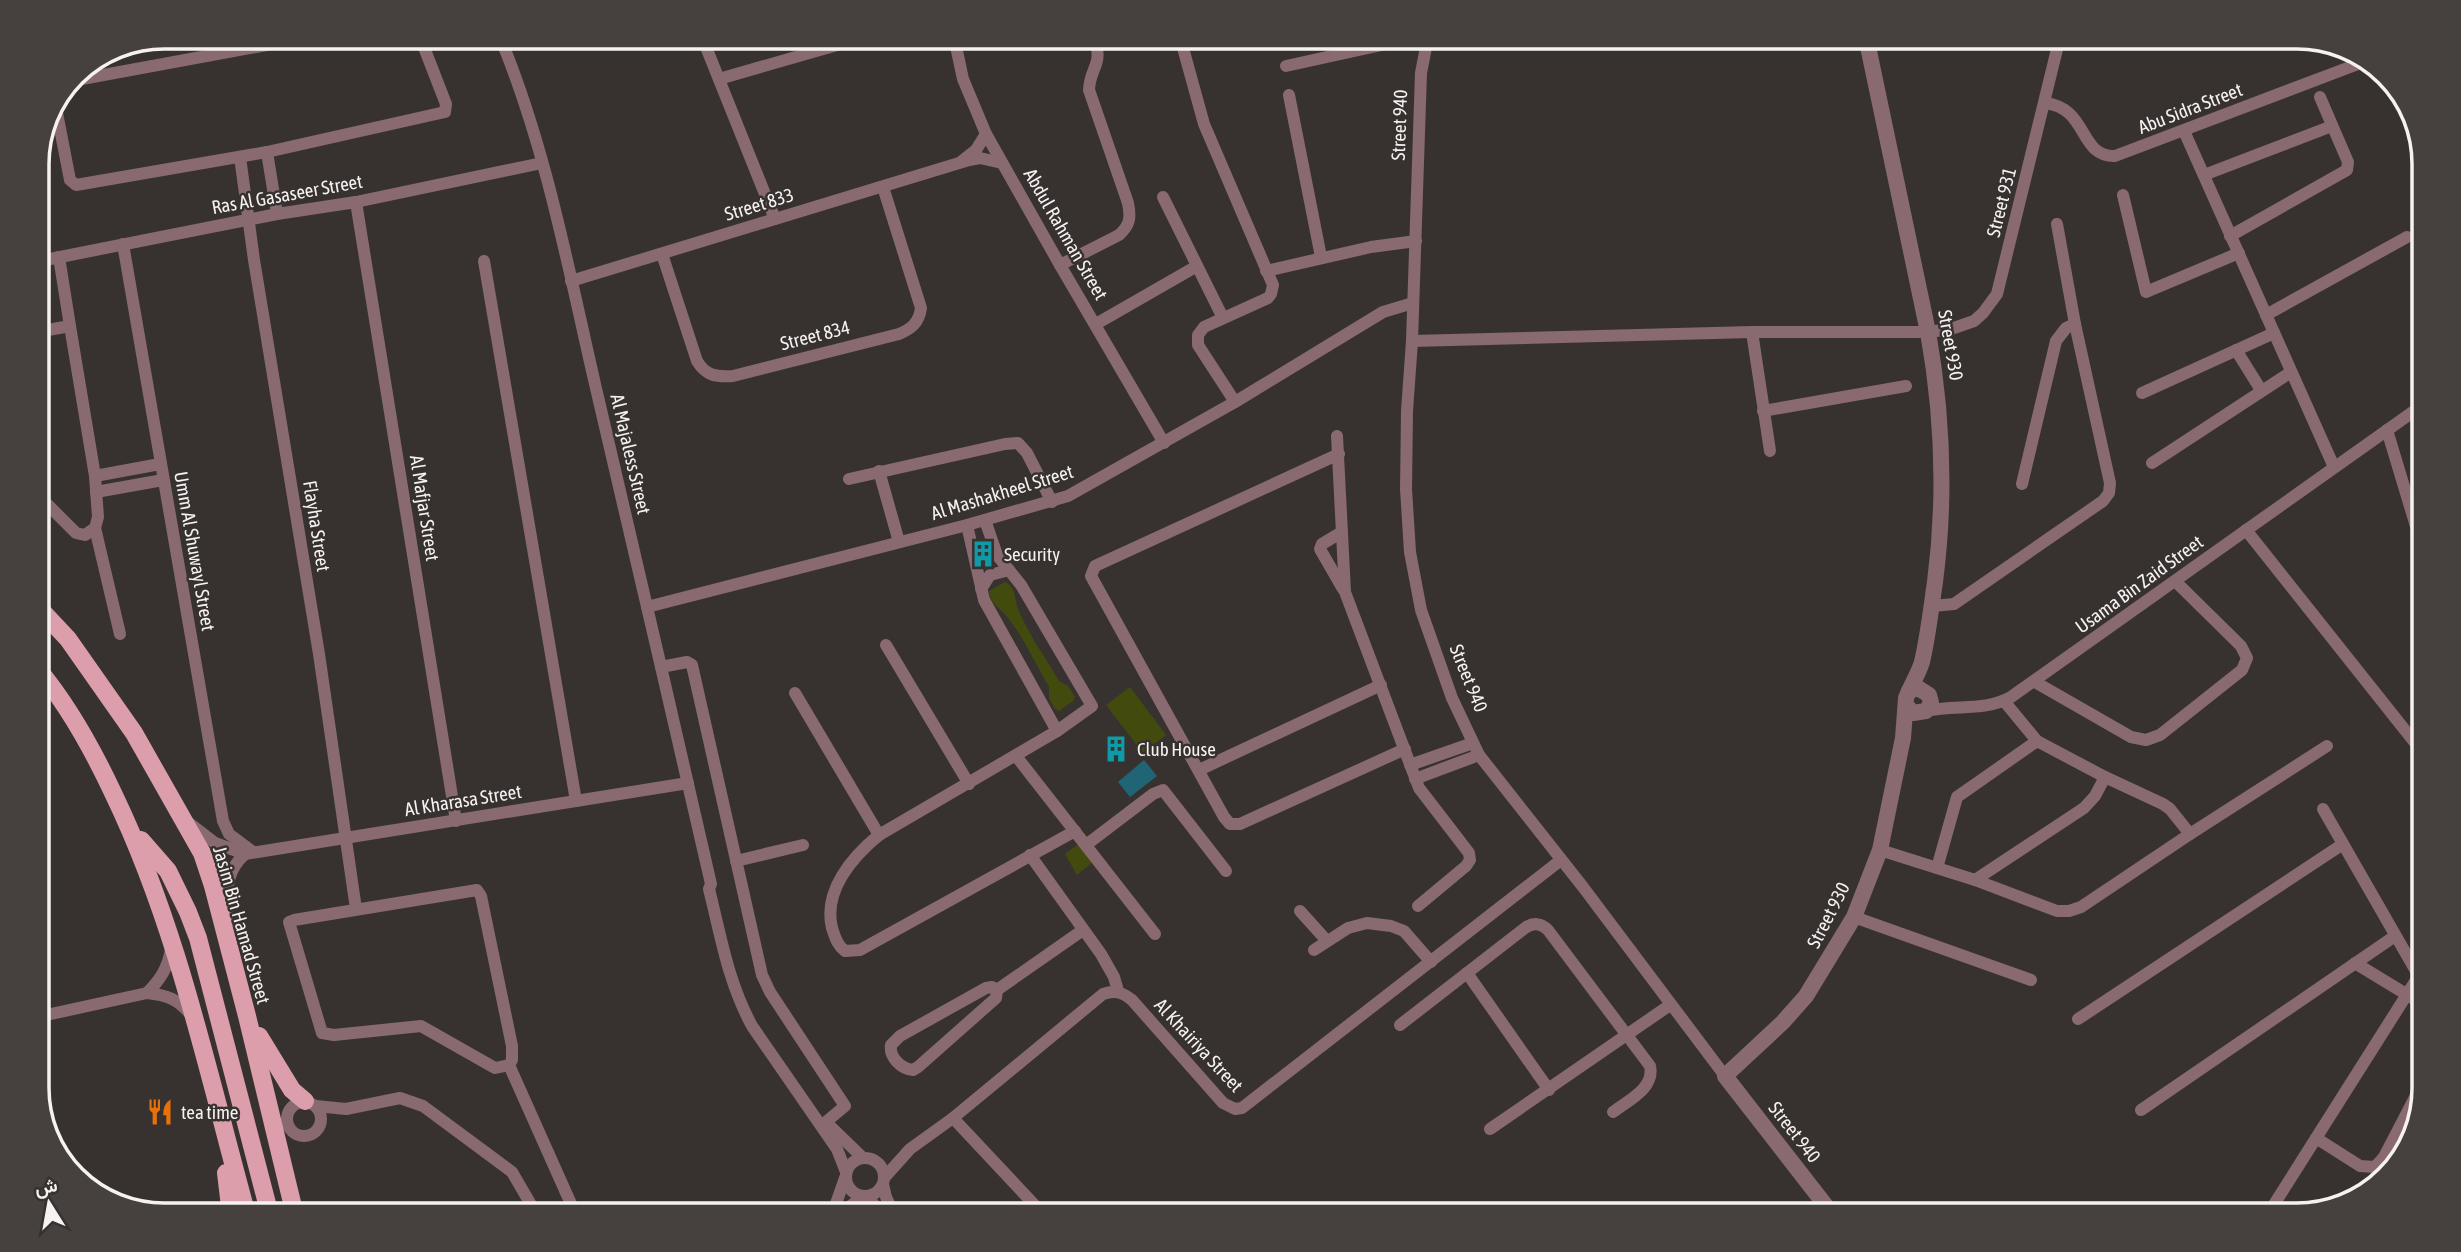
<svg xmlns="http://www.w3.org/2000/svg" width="2461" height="1252" font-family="'Asap Condensed',Vazirmatn,sans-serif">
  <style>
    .park { fill: #424a0d }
    .water { fill: #1f6575 }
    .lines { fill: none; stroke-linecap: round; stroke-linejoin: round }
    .minor { stroke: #896a70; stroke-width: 12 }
    .tertiary { stroke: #896a70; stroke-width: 16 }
    .primary { stroke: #dd9eab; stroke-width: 18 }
    .labels { text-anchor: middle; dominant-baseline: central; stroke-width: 5; stroke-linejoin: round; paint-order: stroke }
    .street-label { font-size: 19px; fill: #f5f2f1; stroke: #373230 }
    .poi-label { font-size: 19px; fill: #f5f2f1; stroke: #373230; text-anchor: start }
    .rim { fill: none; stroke: #f5f2f1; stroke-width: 3.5 }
  </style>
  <rect width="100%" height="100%" fill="#373230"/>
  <!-- park -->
  <g class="park">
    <path d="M 1005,582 C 1017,588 1014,600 1019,611 C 1029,635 1046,658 1059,681 L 1068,686 L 1075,697 L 1073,701 L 1059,711 L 1055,709 L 1049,698 L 1049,687 C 1036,665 1024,638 1008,618 C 1001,608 990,605 989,591 Z"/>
    <path d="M 1130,687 L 1166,735 L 1143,753 L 1106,705 Z"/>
    <path d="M 1077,845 L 1080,845 L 1093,862 L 1077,875 L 1065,854 Z"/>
  </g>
  <!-- water -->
  <path class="water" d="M 1144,760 L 1157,776 L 1130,797 L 1118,782 Z"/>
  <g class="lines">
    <!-- minor -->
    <g class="minor">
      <path d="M 500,37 C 546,148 568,267 595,384 C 634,551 673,717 711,884 L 709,889 C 721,937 728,982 752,1026 L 837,1149 L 846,1172"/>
      <path d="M 702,37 L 775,219"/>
      <path d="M 954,37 L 963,79 L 986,134 L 1060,265 L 1164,443"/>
      <path d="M 1180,37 L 1204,124 L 1273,285 L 1271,294 L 1268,298 L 1204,327 L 1198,335 L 1198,345 L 1235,402"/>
      <path d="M 1428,37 L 1421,73 L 1412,341 L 1407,411 L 1406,489 L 1410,552 L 1421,610 L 1452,698 L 1479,755 L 1583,887 L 1725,1076"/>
      <path d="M 1977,39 L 1988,37"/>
      <path d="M 956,45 L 974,37"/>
      <path d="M 1286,66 L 1418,37"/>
      <path d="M 719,79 L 865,37"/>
      <path d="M 71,81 L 310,37"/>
      <path d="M 1289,95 L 1321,257"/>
      <path d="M 2045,103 C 2089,108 2078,157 2115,156 L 2366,61"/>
      <path d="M 57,113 L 70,180 L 76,185 L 267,152 L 445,112 L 446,104 L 420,37"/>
      <path d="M 2184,131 L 2334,467"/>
      <path d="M 267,152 L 277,214"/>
      <path d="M 240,157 L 254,260 L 319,654 L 356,909"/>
      <path d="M 962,161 L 976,150 L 986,134"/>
      <path d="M 2204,175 L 2332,126"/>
      <path d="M 2123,195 L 2146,292 L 2239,253"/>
      <path d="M 1163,197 L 1223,318"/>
      <path d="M 356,202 L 456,821"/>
      <path d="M 2230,236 L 2347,170 L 2348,162 L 2320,97"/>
      <path d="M 123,244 L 223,821 L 229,834 L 253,852"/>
      <path d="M 662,254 L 697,361 C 706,376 716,377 733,376 L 899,334 C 911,329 919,323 921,308 L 883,187"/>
      <path d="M 59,257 L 70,326"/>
      <path d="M 37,259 L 45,260 L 277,214 L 356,202 L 542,163"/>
      <path d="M 484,261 L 576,801"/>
      <path d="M 1060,265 L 1119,235 C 1130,225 1131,218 1128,203 L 1089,90 C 1090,66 1104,66 1094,37"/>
      <path d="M 1266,271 L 1371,247 L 1416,241"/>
      <path d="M 571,281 L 969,160 L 980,158 L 1002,163"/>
      <path d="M 2266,315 L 2407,237"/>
      <path d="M 1096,324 L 1197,266"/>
      <path d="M 37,332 L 70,326 L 95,476 L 98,517 L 95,528 L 85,535 L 76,533 L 37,494"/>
      <path d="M 1752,332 L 1770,451"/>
      <path d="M 1412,341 L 1752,332 L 1928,332 L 1951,329 L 1974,321 L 1983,313 L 1997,294 L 2060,37"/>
      <path d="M 2236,350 L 2261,390"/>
      <path d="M 2142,393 L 2274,333"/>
      <path d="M 1763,411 L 1906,386"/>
      <path d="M 2387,430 L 2424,553"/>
      <path d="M 1337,436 L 1345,592 L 1419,788 L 1469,853 L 1470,860 L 1466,866 L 1418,906"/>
      <path d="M 1339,454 L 1095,566 L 1091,576 L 1224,817 L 1230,824 L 1240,824 L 1405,749"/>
      <path d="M 2152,463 L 2291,372"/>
      <path d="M 879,471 L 899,542"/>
      <path d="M 95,476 L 160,464"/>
      <path d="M 849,479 L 1005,444 L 1018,443 L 1027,453 L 1052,502"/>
      <path d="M 2022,484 L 2056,341 L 2066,328 L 2075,324"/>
      <path d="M 96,492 L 163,480"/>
      <path d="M 985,520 L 997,555 L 1021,585 L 1092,706 L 1057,731 L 879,835 C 852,857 823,891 832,928 C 835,937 837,945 845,951 L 860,950 L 1075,831"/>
      <path d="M 967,525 L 984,600 L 1057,731"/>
      <path d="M 95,528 L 120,634"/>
      <path d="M 2246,530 L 2424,754"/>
      <path d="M 1342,532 L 1322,544 L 1320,549 L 1343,589"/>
      <path d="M 981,589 L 990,575 L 1009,570"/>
      <path d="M 1932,606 L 1954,604 L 2103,501 L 2109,493 L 2110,483 L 2075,324 L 2057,224"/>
      <path d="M 647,607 L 967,525 L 1068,496 L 1235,402 L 1383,312 L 1413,303"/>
      <path d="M 886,645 L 969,784"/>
      <path d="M 661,667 L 687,662 L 692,665 L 762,975 L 770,992 L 845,1106 L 827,1121"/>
      <path d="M 2035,682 L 2131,737 L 2146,740 L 2160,735 L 2242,670 L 2247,658 L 2241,646 L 2176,582"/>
      <path d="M 795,693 L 879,835"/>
      <path d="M 2004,701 L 2037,741"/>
      <path d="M 1926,711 C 1955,704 1984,712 2011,697 L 2424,404"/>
      <path d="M 1016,756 L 1155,934"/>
      <path d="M 1410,765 L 1473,743"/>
      <path d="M 1199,770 L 1381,685"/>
      <path d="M 1415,779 L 1479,755"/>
      <path d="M 2323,809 L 2424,985"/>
      <path d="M 189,823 L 215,843 L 245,854 L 688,783"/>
      <path d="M 1086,845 L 1153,794 L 1163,790 L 1226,871"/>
      <path d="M 1880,850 L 1975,880 L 2057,911 L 2069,911 L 2081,907 L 2190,834 L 2327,746"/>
      <path d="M 1030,855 L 1101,954 L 1114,977 L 1118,991"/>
      <path d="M 736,861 L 803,845"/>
      <path d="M 1937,868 L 1957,797 L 2037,741 L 2105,777 L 2163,804 L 2170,809 L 2190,834"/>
      <path d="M 1975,880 L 2084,808 L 2095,796 L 2105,777"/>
      <path d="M 1300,911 L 1327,941"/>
      <path d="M 1854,917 L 2031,980"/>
      <path d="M 227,921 C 228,893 223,874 245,854"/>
      <path d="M 1314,950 L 1348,928 L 1367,923 L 1391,926 L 1404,931 L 1431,962"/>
      <path d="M 2355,963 L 2424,1005"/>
      <path d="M 1467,973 L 1549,1090"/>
      <path d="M 997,990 L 992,987 L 986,988 L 900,1036 L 891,1045 C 889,1057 901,1069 913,1070 L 918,1067 L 996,998 L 997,990 L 1083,930"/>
      <path d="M 147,993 C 160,980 168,968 171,949"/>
      <path d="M 37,1017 L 147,993 C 167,995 178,999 191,1015"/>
      <path d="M 2078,1019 L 2343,844"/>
      <path d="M 1400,1025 L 1525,928 C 1533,922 1541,923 1548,930 L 1650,1066 C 1655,1088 1629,1100 1613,1112"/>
      <path d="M 509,1065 L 495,1068 L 421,1026 L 334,1035 L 322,1033 L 289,922 L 294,920 L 477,890 L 481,896 L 512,1046 L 512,1060 L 509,1065 L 576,1215"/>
      <circle cx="304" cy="1119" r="17"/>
      <path d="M 316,1106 L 346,1109 L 400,1098 L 423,1106 L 512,1172 L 537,1215"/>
      <path d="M 2141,1110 L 2395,936"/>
      <path d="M 953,1118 L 1044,1215"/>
      <path d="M 830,1126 L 863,1158"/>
      <path d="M 1490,1129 L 1670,1005"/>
      <path d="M 2316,1138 L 2360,1166 L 2375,1167 L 2384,1157 L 2424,1080"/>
      <circle cx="865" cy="1177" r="19"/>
      <path d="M 884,1178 L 910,1149 L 953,1118 L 1103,994 C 1115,990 1122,992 1132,1000 L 1223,1103 L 1235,1109 L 1242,1108 L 1561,860"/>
      <path d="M 883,1184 L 886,1197 L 894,1215"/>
      <path d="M 867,1197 L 884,1215"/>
      <path d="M 2268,1214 L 2418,977"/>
      <path d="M 832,1215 L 845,1178"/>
      <path d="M 839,1215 L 862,1197"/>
    </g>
    <!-- tertiary -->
    <g class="tertiary">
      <path d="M 1866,37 L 1928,332 C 1943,416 1946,497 1935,582 C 1931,609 1928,636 1922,662 C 1919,672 1913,682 1909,691"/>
      <path d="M 1833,1215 L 1725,1076 L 1783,1022 L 1806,996 L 1854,917 L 1880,850 L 1903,738 L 1906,698 L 1909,691 L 1918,688 L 1929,695 L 1931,703 L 1926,711 L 1913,713 L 1906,705"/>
    </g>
    <!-- primary -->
    <g class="primary">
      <path d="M 37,606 L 68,639 L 134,733 L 202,853 L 213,886 L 247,1016 L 295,1215"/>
      <path d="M 37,668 C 69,706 93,750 114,795 C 178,928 208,1074 247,1215"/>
      <path d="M 141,840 L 168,871 L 188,912 L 198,938 L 270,1215"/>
      <path d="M 259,1036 L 292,1090 L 305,1101"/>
      <path d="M 226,1173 L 231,1215"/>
    </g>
  </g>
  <!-- icons -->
  <defs>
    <g id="building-bare" transform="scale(2.1)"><path d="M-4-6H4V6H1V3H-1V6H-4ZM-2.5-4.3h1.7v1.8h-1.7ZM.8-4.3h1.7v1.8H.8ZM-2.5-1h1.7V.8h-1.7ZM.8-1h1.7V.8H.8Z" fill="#0f9aa8" stroke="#373230" stroke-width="2.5" paint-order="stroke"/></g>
    <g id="restaurant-bare" transform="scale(2.1)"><path d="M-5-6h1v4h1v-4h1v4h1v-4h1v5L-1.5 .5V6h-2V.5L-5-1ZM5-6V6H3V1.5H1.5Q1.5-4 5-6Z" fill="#e8710a" stroke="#373230" stroke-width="2.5" paint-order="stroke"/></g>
  </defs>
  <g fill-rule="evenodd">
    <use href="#building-bare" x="983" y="554"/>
    <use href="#building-bare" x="1116" y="749"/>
    <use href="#restaurant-bare" x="160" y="1112"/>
  </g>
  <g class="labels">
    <!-- street labels -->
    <g class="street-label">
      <text transform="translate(2190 108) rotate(-21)">Abu Sidra Street</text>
      <text transform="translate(1399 125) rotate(-88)">Street 940</text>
      <text transform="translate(287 194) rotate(-10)">Ras Al Gasaseer Street</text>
      <text transform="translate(2001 202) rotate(-76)">Street 931</text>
      <text transform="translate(759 204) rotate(-17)">Street 833</text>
      <text transform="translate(1066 234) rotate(60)">Abdul Rahman Street</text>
      <text transform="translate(815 335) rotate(-14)">Street 834</text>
      <text transform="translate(1951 345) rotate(80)">Street 930</text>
      <text transform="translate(631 454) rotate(77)">Al Majaless Street</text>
      <text transform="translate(1002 492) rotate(-17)">Al Mashakheel Street</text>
      <text transform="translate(425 508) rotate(81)">Al Mafjar Street</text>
      <text transform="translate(317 526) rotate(81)">Flayha Street</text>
      <text transform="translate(195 551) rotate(80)">Umm Al Shuwayl Street</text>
      <text transform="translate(2139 584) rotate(-36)">Usama Bin Zaid Street</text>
      <text transform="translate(1469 678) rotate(68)">Street 940</text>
      <text transform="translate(463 800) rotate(-9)">Al Kharasa Street</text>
      <text transform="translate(1828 915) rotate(-63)">Street 930</text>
      <text transform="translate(242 925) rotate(74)">Jasim Bin Hamad Street</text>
      <text transform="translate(1199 1045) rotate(47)">Al Khairiya Street</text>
      <text transform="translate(1795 1132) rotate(52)">Street 940</text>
    </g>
    <!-- poi labels -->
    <g class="poi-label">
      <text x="1004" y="554">Security</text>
      <text x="1137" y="749">Club House</text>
      <text x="181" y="1112">tea time</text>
    </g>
  </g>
  <!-- crop -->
  <path d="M0 0H2461V1252H0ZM164 49H2297A115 115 0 0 1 2412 164V1088A115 115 0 0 1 2297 1203H164A115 115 0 0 1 49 1088V164A115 115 0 0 1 164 49Z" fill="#46413f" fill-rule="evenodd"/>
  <path class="rim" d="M164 49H2297A115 115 0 0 1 2412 164V1088A115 115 0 0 1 2297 1203H164A115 115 0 0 1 49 1088V164A115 115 0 0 1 164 49Z"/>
  <!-- north arrow -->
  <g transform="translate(49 1203) rotate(349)" stroke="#373230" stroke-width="5" paint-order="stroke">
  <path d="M0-5L12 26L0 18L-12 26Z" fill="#f5f2f1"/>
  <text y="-10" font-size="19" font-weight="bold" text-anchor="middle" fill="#f5f2f1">ش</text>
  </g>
</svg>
